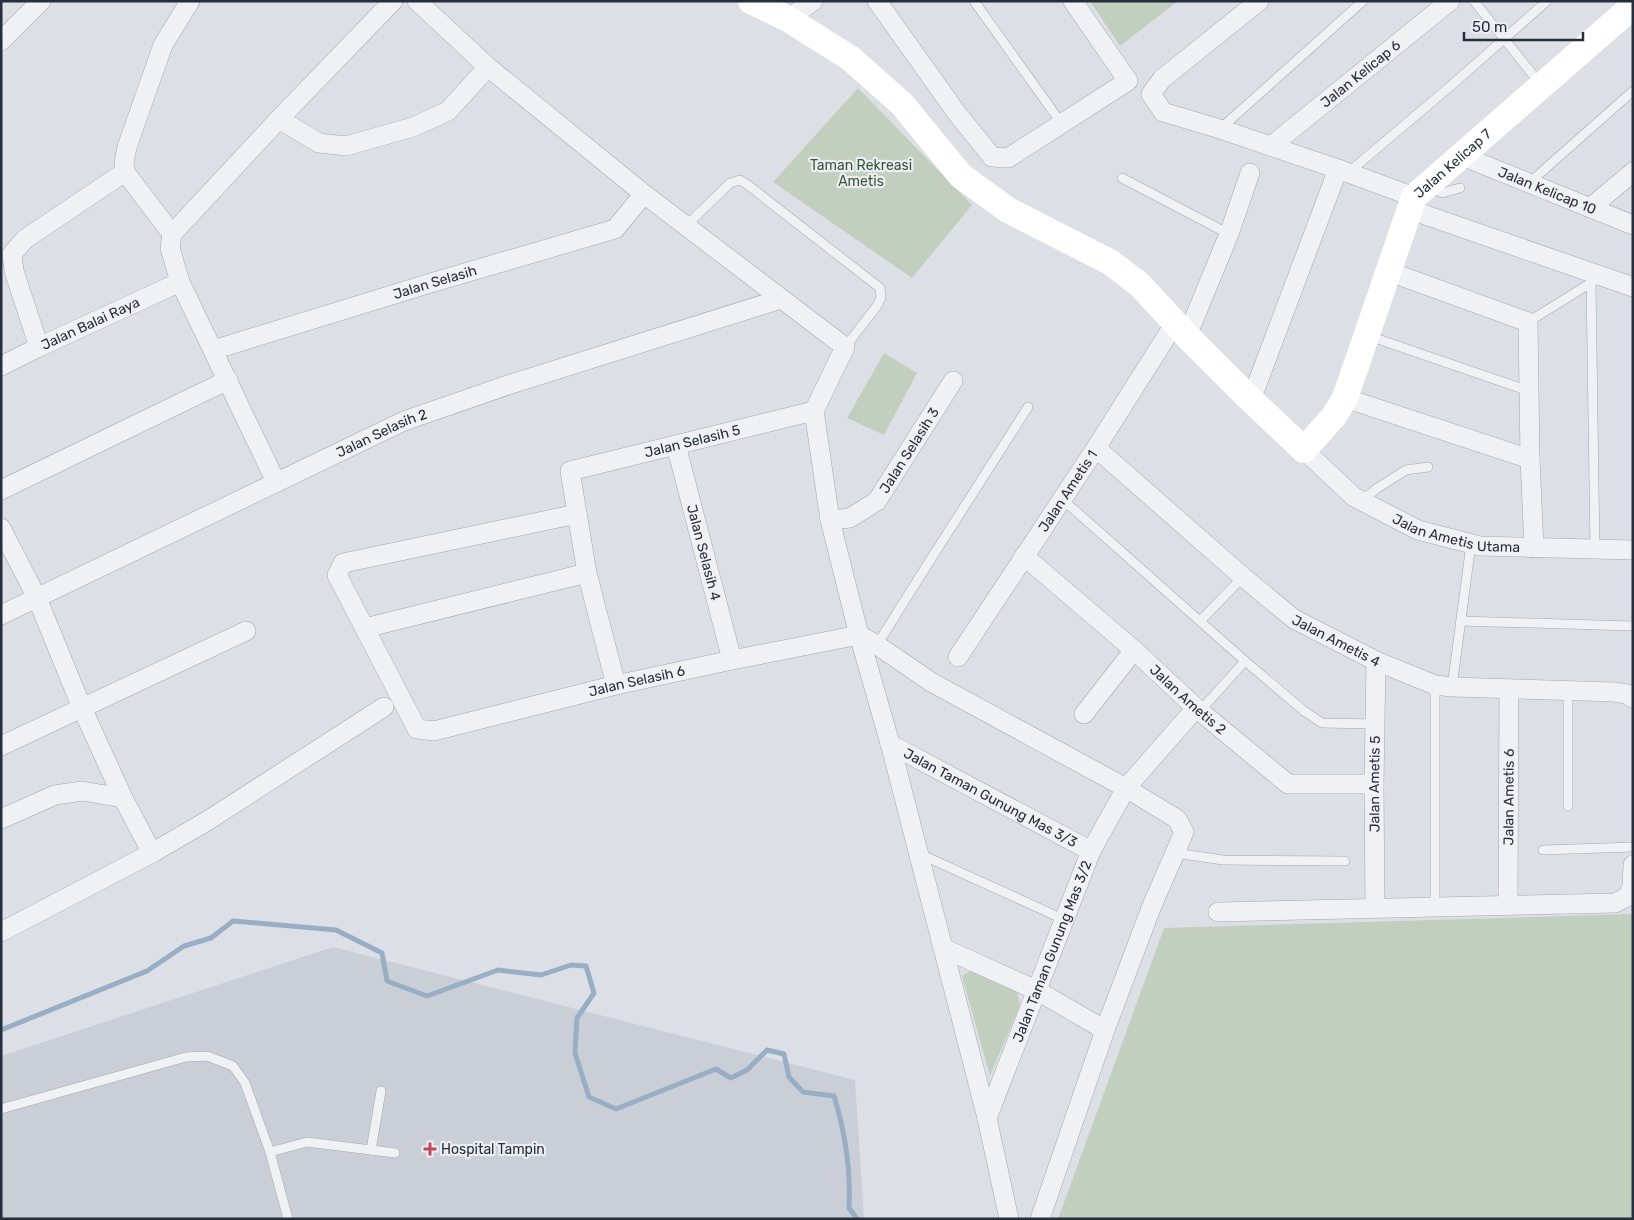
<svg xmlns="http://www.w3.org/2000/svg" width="1634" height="1220" font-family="Rubik,sans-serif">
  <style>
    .built { fill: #cacfd7 }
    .green { fill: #c2cfbe }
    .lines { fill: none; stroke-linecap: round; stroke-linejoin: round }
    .stream { stroke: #98aec4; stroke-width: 5 }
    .lane-casing { stroke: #a2a7af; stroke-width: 10 }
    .street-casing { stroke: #a2a7af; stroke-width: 20 }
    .lane { stroke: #eff1f4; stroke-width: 9 }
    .street { stroke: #eff1f4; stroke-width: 19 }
    .secondary { stroke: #fff; stroke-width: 26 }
    .poi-dot { fill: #c64659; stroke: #ebeff3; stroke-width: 2 }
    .labels { text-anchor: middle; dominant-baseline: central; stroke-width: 4.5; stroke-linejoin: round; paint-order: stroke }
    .street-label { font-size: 14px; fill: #272e3b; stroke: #ebeff3 }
    .park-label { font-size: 14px; fill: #3b5635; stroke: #ebeff3 }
    .poi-label { font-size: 14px; fill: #272e3b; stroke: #ebeff3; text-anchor: start }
  </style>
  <rect width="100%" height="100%" fill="#dce0e6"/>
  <!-- built -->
  <path class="built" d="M 333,947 L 855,1080 L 864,1219 L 1,1219 L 1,1056 Z"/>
  <!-- green -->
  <g class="green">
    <path d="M 1090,1 L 1178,1 L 1120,46 Z"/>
    <path d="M 858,88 L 972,205 L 912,278 L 773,182 Z"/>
    <path d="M 884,353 L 917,373 L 884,435 L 847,418 Z"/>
    <path d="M 1633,914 L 1633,1219 L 1058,1219 L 1164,928 Z"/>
    <path d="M 973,969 L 1017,990 L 1020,1005 L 990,1076 L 962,976 Z"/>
  </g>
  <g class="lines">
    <!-- stream -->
    <path class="stream" d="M 1,1030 L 147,971 L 184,946 L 211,938 L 233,921 L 336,930 L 382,953 L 387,981 L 427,996 L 498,970 L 541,975 L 571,965 L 586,966 L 594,993 L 577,1018 L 575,1053 L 589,1097 L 616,1109 L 716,1069 L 731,1078 L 747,1070 L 767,1050 L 784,1054 L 789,1077 L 803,1092 L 834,1096 C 845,1132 851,1170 849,1208 L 857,1219"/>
    <!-- lane casing -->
    <g class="lane-casing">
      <g id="lane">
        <path d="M 974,1 L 1062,124"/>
        <path d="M 1474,1 L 1541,85"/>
        <path d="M 1220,129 L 1363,1"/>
        <path d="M 1349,172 L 1453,84 L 1547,1"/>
        <path d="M 1122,178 L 1229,234"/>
        <path d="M 1529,183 L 1633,91"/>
        <path d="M 1433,185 L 1436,190 L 1442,193 L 1460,188"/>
        <path d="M 686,226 L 730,183 L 740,180 L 748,185 L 880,288 L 881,298 L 877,306 L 845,347"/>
        <path d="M 1591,283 L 1595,550"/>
        <path d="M 1528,322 L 1594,281"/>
        <path d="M 1369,336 L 1529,391"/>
        <path d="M 1061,498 L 1245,661 L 1304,711 L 1322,723 L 1376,724"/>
        <path d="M 1362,501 L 1376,489 L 1406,470 L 1428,467"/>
        <path d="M 1200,621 L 1243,577"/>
        <path d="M 1461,621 L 1633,626"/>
        <path d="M 877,645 L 922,573 L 1028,407"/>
        <path d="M 1435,685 L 1435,906"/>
        <path d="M 1452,687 L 1471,544"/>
        <path d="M 1200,711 L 1245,661"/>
        <path d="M 1568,806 L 1568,690"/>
        <path d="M 1543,850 L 1633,847"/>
        <path d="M 1175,853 L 1223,860 L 1345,861"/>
        <path d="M 920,854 L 1063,919"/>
        <path d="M 1,1109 L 186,1057 L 207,1056 L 233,1066 L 245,1083 L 270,1152 L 288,1219"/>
        <path d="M 371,1150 L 381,1091"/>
        <path d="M 270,1152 L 307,1142 L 395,1153"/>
      </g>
    </g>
    <!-- street casing -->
    <g class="street-casing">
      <g id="street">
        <path d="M 417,1 L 488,67 L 644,194 L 845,347 L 814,411 L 830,520 L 859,635 L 891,747 L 943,948 L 987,1118 L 1009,1219"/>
        <path d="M 877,1 L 956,112 L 992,157 L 1008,158 L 1128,81 L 1073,1"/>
        <path d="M 1259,1 L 1162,79 L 1151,94 L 1163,112 L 1220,129 L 1338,169 L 1414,197"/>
        <path d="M 788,19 L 813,1"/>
        <path d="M 1,41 L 41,1"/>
        <path d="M 279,119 L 319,143 L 346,146 L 413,127 L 448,111 L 488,67"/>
        <path id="s1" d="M 1271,146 L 1450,1"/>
        <path id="s2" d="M 1462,156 L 1633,225"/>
        <path d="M 1590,208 L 1633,172"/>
        <path d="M 1411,210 L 1633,287"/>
        <path d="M 172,234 L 125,172 L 124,163 L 127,147 L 163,45 L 190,1"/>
        <path d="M 1390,272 L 1528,322 L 1530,459 L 1534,548"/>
        <path d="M 1187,336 L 1229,234 L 1250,173"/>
        <path d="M 39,347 L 14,271 L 12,254 L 25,239 L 125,172"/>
        <path id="s3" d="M 213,350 L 434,282 L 615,229 L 644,194"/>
        <path id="s4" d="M 1,366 L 39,347 L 180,282"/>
        <path d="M 1345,398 L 1530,459"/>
        <path d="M 1251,400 L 1338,169"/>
        <path id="s5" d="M 676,445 L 732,660"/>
        <path id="s6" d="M 1096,448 L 1243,577 L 1294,619 L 1376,661 L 1435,685 L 1452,687 L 1614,692 L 1627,694 L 1633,698"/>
        <path id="s7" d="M 1304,450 L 1354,497 L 1418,530 L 1480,546 L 1633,550"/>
        <path d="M 276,482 L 180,282 L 170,248 L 172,234 L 279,119 L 393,1"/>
        <path d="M 1,490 L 228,380"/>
        <path id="s8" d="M 577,514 L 343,563 L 337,575 L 417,729 L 434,731 L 616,685 L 732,660 L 859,635 L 877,645 L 931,682 L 1126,788 L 1177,819 L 1184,832 L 1151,908 L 1105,1030 L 1040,1219"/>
        <path id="s9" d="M 830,520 L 850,518 L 877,501 L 953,381"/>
        <path d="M 1,528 L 37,598 L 82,708 L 123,798 L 152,853"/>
        <path id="s10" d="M 1024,556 L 1134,650 L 1196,708 L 1288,784 L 1374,784"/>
        <path id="s11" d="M 1,615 L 404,421 L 508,385 L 781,299"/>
        <path d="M 365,628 L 587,573"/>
        <path id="s12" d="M 958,657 L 1096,448 L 1175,323"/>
        <path id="s13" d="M 616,685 L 587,573 L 570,471 L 814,411"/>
        <path d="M 1084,714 L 1134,650"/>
        <path id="s14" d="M 890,744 L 1091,851"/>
        <path d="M 1,746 L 246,631"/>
        <path d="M 1,819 L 55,795 L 82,791 L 123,798"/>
        <path id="s15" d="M 1508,905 L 1509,689"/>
        <path id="s16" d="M 1375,908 L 1374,784 L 1376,661"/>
        <path d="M 1218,912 L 1615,903 L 1627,897 L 1632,887 L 1633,865"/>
        <path d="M 1,932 L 152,853 L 207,821 L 384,707"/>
        <path d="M 943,948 L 1036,990 L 1105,1030"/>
        <path id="s17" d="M 987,1118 L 1091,851 L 1126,788 L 1196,708"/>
      </g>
    </g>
    <!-- lane -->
    <use href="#lane" class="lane"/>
    <!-- street -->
    <use href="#street" class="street"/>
    <!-- secondary -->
    <path class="secondary" id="s18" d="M 751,1 L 788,19 L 850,58 L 902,104 L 961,176 L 1008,210 L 1110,262 L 1140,285 L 1187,336 L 1251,400 L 1304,450 L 1334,416 L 1345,398 L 1414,197 L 1633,6"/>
  </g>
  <!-- markers -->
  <path class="poi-dot" d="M427.5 1141.5h5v5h5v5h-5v5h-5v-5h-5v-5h5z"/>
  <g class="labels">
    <!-- street labels -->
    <g class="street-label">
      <text stroke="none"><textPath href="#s1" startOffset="115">Jalan Kelicap 6</textPath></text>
      <text stroke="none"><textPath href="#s18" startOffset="1050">Jalan Kelicap 7</textPath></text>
      <text stroke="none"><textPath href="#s2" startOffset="92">Jalan Kelicap 10</textPath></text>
      <text stroke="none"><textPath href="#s3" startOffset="232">Jalan Selasih</textPath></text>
      <text stroke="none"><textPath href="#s4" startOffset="99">Jalan Balai Raya</textPath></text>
      <text stroke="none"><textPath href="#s11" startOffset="422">Jalan Selasih 2</textPath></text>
      <text stroke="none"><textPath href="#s13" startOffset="345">Jalan Selasih 5</textPath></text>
      <text stroke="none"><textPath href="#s9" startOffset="112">Jalan Selasih 3</textPath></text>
      <text stroke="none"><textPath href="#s12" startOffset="199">Jalan Ametis 1</textPath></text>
      <text stroke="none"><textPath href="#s7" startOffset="179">Jalan Ametis Utama</textPath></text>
      <text stroke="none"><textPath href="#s5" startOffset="111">Jalan Selasih 4</textPath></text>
      <text stroke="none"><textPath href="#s6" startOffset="309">Jalan Ametis 4</textPath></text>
      <text stroke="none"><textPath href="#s8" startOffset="652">Jalan Selasih 6</textPath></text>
      <text stroke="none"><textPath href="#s10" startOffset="218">Jalan Ametis 2</textPath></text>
      <text stroke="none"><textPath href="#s16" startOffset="124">Jalan Ametis 5</textPath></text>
      <text stroke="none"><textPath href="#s15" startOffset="108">Jalan Ametis 6</textPath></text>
      <text stroke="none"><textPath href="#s14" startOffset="114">Jalan Taman Gunung Mas 3/3</textPath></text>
      <text stroke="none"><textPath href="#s17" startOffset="179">Jalan Taman Gunung Mas 3/2</textPath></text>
    </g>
    <!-- park labels -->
    <g class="park-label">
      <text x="861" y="165">Taman Rekreasi<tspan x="861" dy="16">Ametis</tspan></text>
    </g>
    <!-- poi labels -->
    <g class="poi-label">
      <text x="441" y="1149">Hospital Tampin</text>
    </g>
  </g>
  <!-- border -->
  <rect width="1634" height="1220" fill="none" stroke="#272e3b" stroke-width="5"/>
  <!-- scale -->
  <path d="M1464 32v8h119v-8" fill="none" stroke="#272e3b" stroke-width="2.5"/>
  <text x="1472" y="32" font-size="15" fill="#272e3b" stroke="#ebeff3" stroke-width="4" paint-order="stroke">50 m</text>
</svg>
